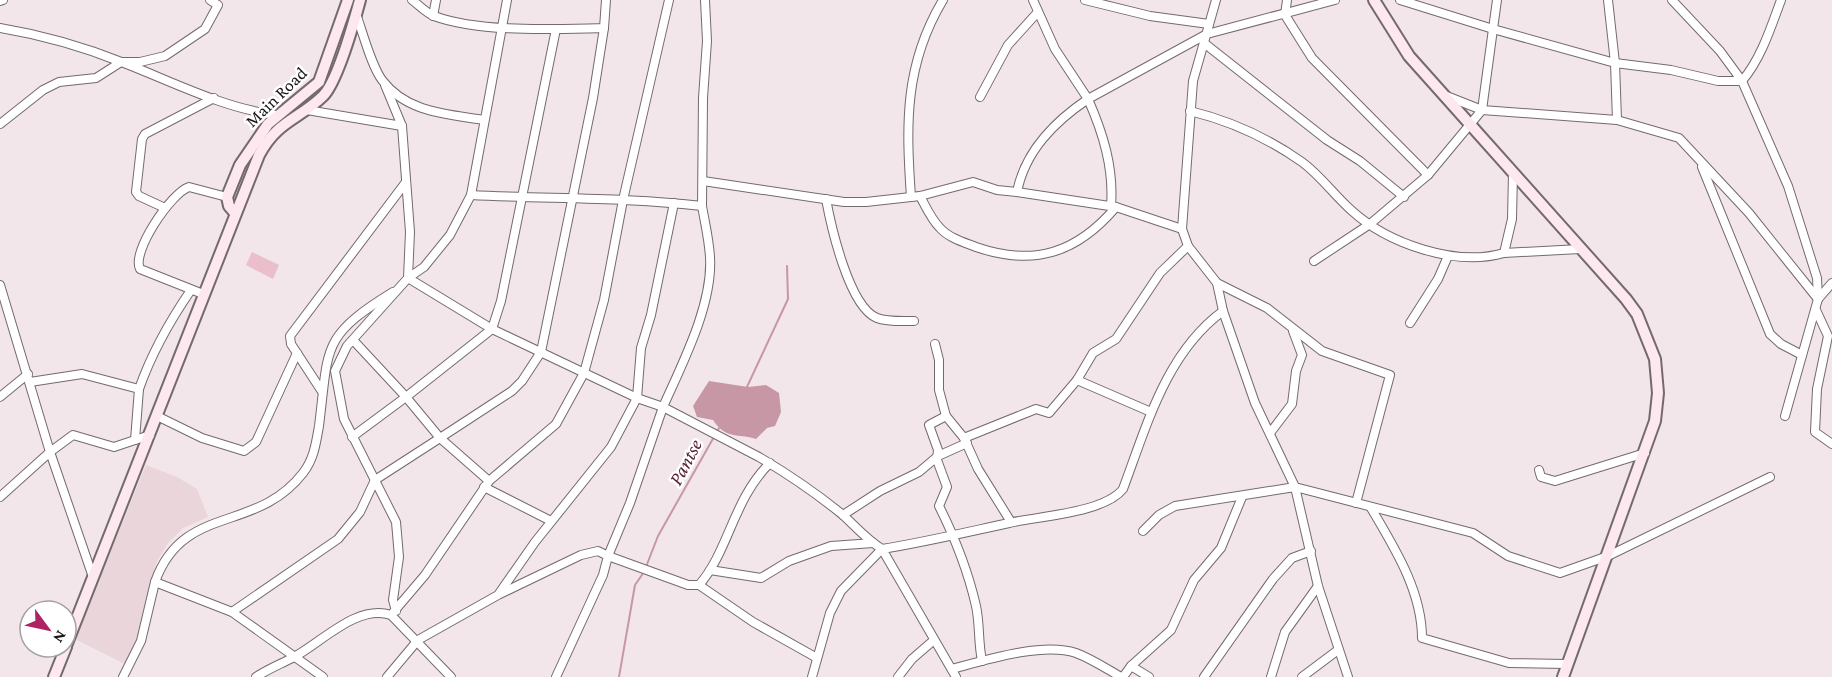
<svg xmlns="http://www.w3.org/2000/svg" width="1832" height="677" font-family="'Crimson Pro',serif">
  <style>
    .built { fill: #e9d5da }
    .green { fill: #eabecb }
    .water { fill: #c797a6 }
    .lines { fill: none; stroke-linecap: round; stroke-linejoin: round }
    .stream { stroke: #c797a6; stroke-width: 2 }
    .street-casing { stroke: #746a6d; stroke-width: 10 }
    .secondary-casing { stroke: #746a6d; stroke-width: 14 }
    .street { stroke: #fff; stroke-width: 8 }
    .secondary { stroke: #fce8ee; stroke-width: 10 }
    .labels { text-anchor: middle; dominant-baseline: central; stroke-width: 5; stroke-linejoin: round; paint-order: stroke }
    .street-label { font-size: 18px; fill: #1a1617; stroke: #fff }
    .water-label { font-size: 20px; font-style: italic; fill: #571d34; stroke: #fff }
  </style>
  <rect width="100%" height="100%" fill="#f2e6ea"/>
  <!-- built -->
  <path class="built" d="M 146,465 L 177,477 L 197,489 L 208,517 L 183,528 L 168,543 L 157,561 L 135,645 L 125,664 L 75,639 Z"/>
  <!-- green -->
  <path class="green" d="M 252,252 L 279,265 L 273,279 L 246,265 Z"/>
  <!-- water -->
  <path class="water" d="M 709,381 L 748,387 L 766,385 L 779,393 L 781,412 L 775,426 L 767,428 L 756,439 C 738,433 726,440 713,420 L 697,417 L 693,406 Z"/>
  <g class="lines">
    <!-- stream -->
    <g class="stream">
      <path d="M 746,389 L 788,299 L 787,266"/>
      <path d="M 619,677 L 635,585 L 644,572 L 658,536 L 719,428"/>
    </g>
    <!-- street casing -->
    <g class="street-casing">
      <g id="street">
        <path d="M 412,0 C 419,5 426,13 434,16 C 480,33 555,29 604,28 L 606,0"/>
        <path d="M 507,0 L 471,195 L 450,235 L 424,267 L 408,278 L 492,329 L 637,398 L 641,348 L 651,315 L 674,203"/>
        <path d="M 1033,0 L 1055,49 L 1088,99 L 1207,34 L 1335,0"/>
        <path d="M 1085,0 L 1150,16 L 1209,24"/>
        <path d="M 1216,0 L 1193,81 L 1182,229 L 1188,246 L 1217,283 L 1223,311 L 1255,403 L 1295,487 L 1473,533 L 1508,556 L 1560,573 L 1608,556 L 1770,477"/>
        <path d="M 1287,0 L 1285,15 L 1312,58 L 1428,175 L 1482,110 L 1493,29 L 1400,0"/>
        <path d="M 1497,0 L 1493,29 L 1615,63 L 1608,0"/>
        <path d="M 1672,0 L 1720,51 L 1742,81 L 1788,186 L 1817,278 L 1818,299 L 1785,416"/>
        <path d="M 0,1 L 3,0"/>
        <path d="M 356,14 C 363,33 371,65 382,80 C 407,113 447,114 484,120"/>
        <path d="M 433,16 L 436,0"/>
        <path d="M 0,28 C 42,35 84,47 124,63 C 173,82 223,108 276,115"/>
        <path d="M 1204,43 L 1327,140 L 1360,161 L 1404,197"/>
        <path d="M 1444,95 L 1482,110 L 1617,120 L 1679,138 L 1749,213 L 1818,299"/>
        <path d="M 980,97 L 1008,45 L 1037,13"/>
        <path d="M 307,110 L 402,126 L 385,85"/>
        <path d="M 1190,111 C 1231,121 1268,138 1302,162 C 1321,176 1334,195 1351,210 C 1388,244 1456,267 1504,253 L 1512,219 L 1513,173"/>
        <path d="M 1617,120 L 1615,63 L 1671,70 L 1718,81 L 1742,81 C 1761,59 1771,27 1781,0"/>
        <path d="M 0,124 L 43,90 L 59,82 L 96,78 L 121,62 L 140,62 L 165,56 L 205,29 L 218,5 L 210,0"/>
        <path d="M 1702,167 L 1770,334 L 1781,344 L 1802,355"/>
        <path d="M 703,181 L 844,202 L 866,202 L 920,196 L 973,182 L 997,190 L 1017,192 C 1025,151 1054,122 1088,99 C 1103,133 1114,168 1111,206"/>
        <path d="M 1017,192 L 1116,207 L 1182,229"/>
        <path d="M 471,195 C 548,199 626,197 702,206 L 703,98 L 707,41 L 705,0"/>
        <path d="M 920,196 C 926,207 931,219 940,228 C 949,238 963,242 976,247 C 1034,267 1077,253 1116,207"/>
        <path d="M 911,197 C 906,125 904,65 943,0"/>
        <path d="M 826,199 C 831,226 849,307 877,318 C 887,322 903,321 914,321"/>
        <path d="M 165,208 L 139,196 L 136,192 L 142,139 L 145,134 L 214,98"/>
        <path d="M 1504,253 L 1580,249"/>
        <path d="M 1314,261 L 1370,224 L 1428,175"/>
        <path d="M 1217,283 L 1267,308 L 1322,351 L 1390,375 L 1356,503"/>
        <path d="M 0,285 L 50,452 L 0,497"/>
        <path d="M 203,294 L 140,269 C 131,252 171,193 189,187 L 227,197"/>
        <path d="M 1818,299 L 1832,283"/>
        <path d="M 1816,310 L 1828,336 L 1817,389 L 1815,432 L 1832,444"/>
        <path d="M 1410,323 L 1438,279 L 1448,256"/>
        <path d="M 353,340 L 406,397 L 492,329 L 501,301 L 556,29"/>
        <path d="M 935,344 L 939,360 L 939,390 L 946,416 L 964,438 L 978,469 L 1011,522"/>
        <path d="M 1077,380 L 1151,412"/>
        <path d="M 30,382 L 82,374 L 139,389 L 135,440"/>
        <path d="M 139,389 C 152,352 169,322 191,290"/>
        <path d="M 321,390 L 291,344 L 290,336 L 406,182"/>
        <path d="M 0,397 L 28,374"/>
        <path d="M 157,416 L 202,438 L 244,451 L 256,442 L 297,353"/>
        <path d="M 946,416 L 929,425 L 938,450 L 937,460 L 947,487 L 939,506 C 955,538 968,571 976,606 C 980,624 978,642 982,661"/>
        <path d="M 1270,433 L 1292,404 L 1296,371 L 1302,355 L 1293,331"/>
        <path d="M 964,438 L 1036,409 L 1049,413 L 1077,380 L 1093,353 L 1116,339 L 1160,273 L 1188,246"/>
        <path d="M 770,463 C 733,499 729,551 699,585 L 688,585 L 608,556 L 630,503 L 663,407 L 759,457 C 788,474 817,494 843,515 C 856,527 867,540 882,549 L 841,591 L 830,613 L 812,677"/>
        <path d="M 1539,470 L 1541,477 L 1555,481 L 1645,453"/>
        <path d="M 489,481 L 556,424 L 584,373 L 604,300 L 623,200 L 669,0"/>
        <path d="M 484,487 L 551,521"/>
        <path d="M 1371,508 C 1394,547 1422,591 1422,638 L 1509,663 L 1566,664"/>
        <path d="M 843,515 L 880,491 L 919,472 L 938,456 L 967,443"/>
        <path d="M 1143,531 L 1159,515 L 1175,506 L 1295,487 L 1318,586 L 1348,677"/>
        <path d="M 710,570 L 761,578 L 789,561 L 831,546 L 873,543"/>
        <path d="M 93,577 L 50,452 L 73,435 L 114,447 L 150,435"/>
        <path d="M 699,585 L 753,622 L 817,658"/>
        <path d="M 500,594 L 581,555 L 598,551 L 608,556 L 603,575 L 556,677"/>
        <path d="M 396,611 L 393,600 L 399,557 L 396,522 L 344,419 L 335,371 L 347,346 L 408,278 L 410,232 L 402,126"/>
        <path d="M 232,612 L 155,582 C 183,503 256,534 303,473 C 314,459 316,443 319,426 C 329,347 320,337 393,292"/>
        <path d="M 391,615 L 425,575 L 489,481 L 440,438 L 512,391 L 522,381 L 541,352 L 593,98 L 604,28"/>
        <path d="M 1131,666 L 1149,677"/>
        <path d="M 952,669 C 986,660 1042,642 1076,653 C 1092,659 1107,669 1121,677"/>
        <path d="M 123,677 L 141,641 L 155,582"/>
        <path d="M 256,677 C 268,669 281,664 294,657 C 322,642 357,604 391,615 L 451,677"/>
        <path d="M 323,677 L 232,612 L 338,539 L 360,512 L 375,480 L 440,438 L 406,397 L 352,437"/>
        <path d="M 387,677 L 418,640 L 498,595 L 535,542 L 611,447 L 637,398 L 663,407 C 682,364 713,305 710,257 C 709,240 705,223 702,206"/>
        <path d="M 898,677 L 912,659 L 934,640"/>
        <path d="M 956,677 L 882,549 C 925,542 967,532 1009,523 C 1039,516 1104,513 1123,489 C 1147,425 1166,353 1223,311"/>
        <path d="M 1123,677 L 1131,666 L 1171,630 L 1194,580 L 1221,548 L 1242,497"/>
        <path d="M 1204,677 L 1273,579 L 1292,558 L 1311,551"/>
        <path d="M 1271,677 L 1285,632 L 1318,586"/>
        <path d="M 1302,677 L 1338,650"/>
      </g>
    </g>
    <!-- secondary casing -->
    <g class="secondary-casing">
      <g id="secondary">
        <path d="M 1374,0 L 1409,56 L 1626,299 L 1637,314 L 1655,359 L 1658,393 L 1655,421 L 1563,677"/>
        <path d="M 235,213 L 229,206 L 227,197 L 240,165 L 268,124 L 319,82 L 348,0"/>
        <path d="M 66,646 L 259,155 C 277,121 298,120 323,96 C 338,81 354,22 360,0"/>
        <path d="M 54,677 L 66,647"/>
      </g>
    </g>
    <!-- street -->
    <use href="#street" class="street"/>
    <!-- secondary -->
    <use href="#secondary" class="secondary"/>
  </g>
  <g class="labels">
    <!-- street labels -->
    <g class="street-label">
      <text transform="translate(276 97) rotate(-44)">Main Road</text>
    </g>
    <!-- water labels -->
    <g class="water-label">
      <text transform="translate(685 462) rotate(-62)">Pantse</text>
    </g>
  </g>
  <!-- north arrow -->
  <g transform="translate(48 629) rotate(123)"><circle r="28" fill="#ffffff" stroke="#a3a2a2" stroke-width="1.5"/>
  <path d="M0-4.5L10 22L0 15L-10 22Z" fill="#ad2363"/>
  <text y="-9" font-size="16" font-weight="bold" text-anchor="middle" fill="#1a1617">N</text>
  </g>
</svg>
